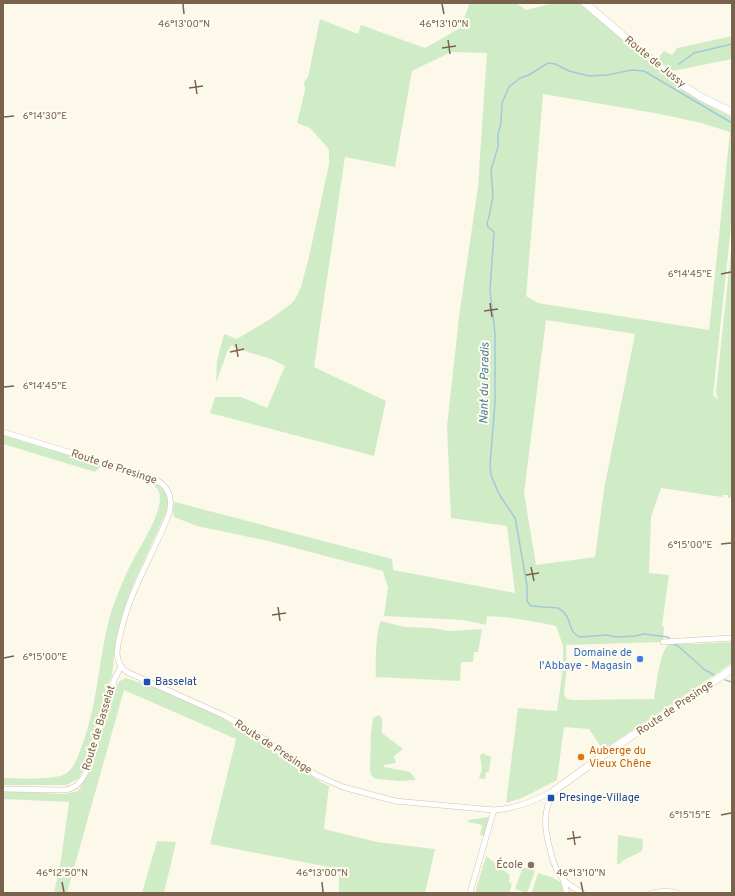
<svg xmlns="http://www.w3.org/2000/svg" width="735" height="896" font-family="Overpass,sans-serif">
  <style>
    .green { fill: #d0ecc7; fill-rule: evenodd }
    .lines { fill: none; stroke-linecap: round; stroke-linejoin: round }
    .stream { stroke: #a3c8da; stroke-width: 1.5 }
    .street-casing { stroke: #d0c2ae; stroke-width: 6 }
    .secondary-casing { stroke: #d3c4ac; stroke-width: 8 }
    .street { stroke: #fff; stroke-width: 5 }
    .secondary { stroke: #fff; stroke-width: 7 }
    .ticks { fill: none; stroke: #79634c; stroke-width: 1.5 }
    .shop-dot { fill: #3f7fe0; stroke: #fffcf1; stroke-width: 1.5 }
    .transit-dot { fill: #1a4fb4; stroke: #fffcf1; stroke-width: 1.5 }
    .food-dot { fill: #e8710a; stroke: #fffcf1; stroke-width: 1.5 }
    .education-dot { fill: #8d6e63; stroke: #fffcf1; stroke-width: 1.5 }
    .labels { text-anchor: middle; dominant-baseline: central; stroke-width: 4; stroke-linejoin: round; paint-order: stroke }
    .street-label { font-size: 11px; fill: #79634c; stroke: #fffcf1 }
    .shop-label { font-size: 11px; fill: #366cbe; stroke: #fffcf1; text-anchor: end }
    .transit-label { font-size: 11px; fill: #164399; stroke: #fffcf1; text-anchor: start }
    .food-label { font-size: 11px; fill: #c56008; stroke: #fffcf1; text-anchor: start }
    .education-label { font-size: 11px; fill: #785e54; stroke: #fffcf1; text-anchor: end }
    .water-label { font-size: 12px; font-style: italic; fill: #477a94; stroke: #fffcf1 }
    .ticks-label { font-size: 10px; text-anchor: middle; fill: #79634c; stroke: #fffcf1; stroke-width: 4; stroke-linejoin: round; paint-order: stroke }
  </style>
  <rect width="100%" height="100%" fill="#fdf9ea"/>
  <!-- green -->
  <g class="green">
    <path d="M 470,3 L 516,3 L 526,10 L 554,3 L 579,3 L 677,86 L 708,105 L 732,117 L 732,217 L 713,395 L 718,400 L 716,392 L 732,241 L 732,498 L 728,498 L 728,495 L 723,495 L 722,497 L 661,488 L 651,517 L 649,573 L 669,575 L 662,626 L 664,627 L 663,642 L 566,645 L 567,666 L 564,695 L 567,699 L 573,700 L 654,699 C 656,687 660,650 669,644 L 693,644 L 732,642 L 732,663 L 603,750 L 589,729 L 564,727 L 557,780 L 522,798 L 506,803 L 518,708 L 557,711 L 563,667 L 563,646 L 556,626 C 533,621 511,617 487,616 L 486,625 L 463,620 L 384,616 L 388,588 L 383,571 L 268,541 L 197,526 L 174,517 L 173,508 L 175,502 L 392,559 L 393,570 L 515,593 L 507,526 L 451,518 L 447,427 L 459,317 L 478,187 L 487,53 L 451,52 L 412,71 L 395,167 L 345,157 L 314,367 L 386,401 L 374,456 L 210,413 L 215,397 L 241,397 L 267,408 L 285,366 L 271,359 L 235,348 L 232,345 L 227,352 L 216,383 L 217,361 L 224,334 L 237,339 L 272,318 L 292,303 L 296,298 L 301,287 L 309,257 L 329,164 L 329,150 L 327,147 L 310,128 L 297,123 L 305,90 L 304,82 L 308,77 L 320,19 L 358,34 L 361,25 L 425,48 L 460,28 ZM 543,94 L 660,114 L 701,123 L 730,132 L 709,330 L 544,304 L 538,303 L 526,296 ZM 546,320 L 635,334 L 604,489 L 595,557 L 536,565 L 524,493 Z"/>
    <path d="M 732,36 L 732,59 L 673,71 L 657,59 L 664,51 L 672,55 L 677,48 Z"/>
    <path d="M 3,435 L 146,478 C 163,486 171,494 166,513 L 135,580 L 126,603 L 116,638 L 112,676 L 106,691 L 84,767 L 79,778 L 67,785 L 3,785 L 3,778 C 17,778 59,781 68,772 C 75,766 78,756 81,748 C 99,703 98,655 112,609 C 118,593 124,577 132,562 C 140,546 167,507 158,490 C 152,478 113,471 100,467 L 95,472 L 3,444 Z"/>
    <path d="M 381,621 L 404,627 L 433,628 L 449,631 L 482,629 L 478,652 L 474,652 L 473,662 L 461,662 L 460,681 L 376,677 C 375,667 376,627 381,621 Z"/>
    <path d="M 126,678 L 162,690 L 223,718 L 254,735 L 253,737 L 319,781 L 329,786 L 324,829 L 377,842 L 435,849 L 425,893 L 339,893 L 339,869 L 210,844 L 236,739 L 124,690 L 67,893 L 54,893 L 61,860 L 69,802 L 3,799 L 3,791 L 64,794 L 78,791 C 97,760 104,723 114,689 L 120,681 Z"/>
    <path d="M 379,715 L 382,719 L 382,733 L 403,749 L 394,756 L 396,763 L 384,765 L 384,767 L 410,772 L 416,780 L 400,781 L 377,779 C 373,778 371,776 370,771 L 371,734 L 373,718 Z"/>
    <path d="M 485,753 L 485,755 L 491,756 L 489,772 L 486,772 L 485,779 L 479,778 L 482,770 L 480,755 Z"/>
    <path d="M 489,817 L 484,836 L 480,835 L 482,825 L 468,822 L 468,820 Z"/>
    <path d="M 618,835 L 643,839 L 642,851 L 622,861 L 620,864 L 617,864 Z"/>
    <path d="M 157,841 L 176,842 L 164,893 L 142,893 Z"/>
    <path d="M 486,856 L 510,875 L 509,882 L 512,884 L 509,893 L 475,893 Z"/>
    <path d="M 523,867 L 535,871 L 527,893 L 515,889 Z"/>
    <path d="M 538,873 C 548,877 565,878 563,892 L 532,892 Z"/>
  </g>
  <g class="lines">
    <!-- stream -->
    <g class="stream">
      <path d="M 679,64 L 694,53 L 732,44"/>
      <path d="M 670,640 L 668,637 L 644,634 L 635,636 L 616,637 L 607,635 L 580,637 C 566,632 574,616 558,608 L 531,606 L 527,601 L 527,586 L 516,522 L 515,518 L 499,494 L 491,475 L 490,465 L 495,402 L 495,333 L 490,291 L 494,232 L 488,227 L 487,223 L 489,217 L 493,196 L 491,170 L 498,147 L 498,134 L 501,123 L 502,103 L 509,87 L 520,78 L 529,75 L 548,63 L 555,64 L 569,71 L 589,76 L 607,75 L 632,70 L 644,71 L 732,123"/>
      <path d="M 672,643 L 678,646 L 705,670 L 714,675"/>
      <path d="M 725,680 L 732,682"/>
    </g>
    <!-- street casing -->
    <g class="street-casing">
      <g id="street">
        <path d="M 3,432 L 153,478 C 169,486 173,497 169,514 C 154,553 132,586 122,627 C 120,636 117,645 117,654 C 118,662 121,668 127,672 L 225,716 L 257,734 L 316,775 L 343,787 L 395,801 L 494,810 C 516,809 537,800 555,790"/>
        <path d="M 663,642 L 732,638"/>
        <path d="M 3,789 L 64,790 C 76,789 82,781 87,770 L 115,678 L 121,667"/>
        <path d="M 555,791 C 541,810 545,832 551,853 C 553,862 557,872 563,879 C 568,885 576,889 583,893"/>
        <path d="M 563,880 L 567,893"/>
        <path d="M 470,893 L 494,810"/>
        <path d="M 652,893 L 666,891 L 677,893"/>
      </g>
    </g>
    <!-- secondary casing -->
    <g class="secondary-casing">
      <g id="secondary">
        <path d="M 585,3 L 679,83 L 701,97 L 732,112"/>
        <path d="M 555,790 L 612,749 L 732,669"/>
      </g>
    </g>
    <!-- street -->
    <use href="#street" class="street"/>
    <!-- secondary -->
    <use href="#secondary" class="secondary"/>
  </g>
  <!-- ticks -->
  <path class="ticks" d="M 183,4 L 184,14M 442,4 L 444,14M 448,40 L 450,54M 442,48 L 456,46M 195,80 L 197,94M 189,88 L 203,86M 4,117 L 14,116M 721,274 L 731,272M 490,303 L 492,317M 484,311 L 498,309M 236,344 L 238,357M 230,352 L 244,349M 4,387 L 14,386M 721,544 L 731,543M 531,567 L 534,581M 526,575 L 539,573M 278,607 L 280,621M 272,615 L 286,613M 4,658 L 14,656M 721,815 L 731,813M 573,831 L 575,845M 567,839 L 581,837M 62,882 L 64,892M 322,882 L 323,892M 581,882 L 583,892"/>
  <!-- markers -->
  <circle class="shop-dot" cx="640" cy="659" r="4"/>
  <g class="transit-dot">
    <rect x="143" y="678" width="8" height="8" rx="2"/>
    <rect x="547" y="794" width="8" height="8" rx="2"/>
  </g>
  <circle class="food-dot" cx="581" cy="757" r="4"/>
  <circle class="education-dot" cx="531" cy="865" r="4"/>
  <g class="labels">
    <!-- street labels -->
    <g class="street-label">
      <text transform="translate(655 62) rotate(39)">Route de Jussy</text>
      <text transform="translate(114 467) rotate(18)">Route de Presinge</text>
      <text transform="translate(675 708) rotate(-34)">Route de Presinge</text>
      <text transform="translate(99 728) rotate(-73)">Route de Basselat</text>
      <text transform="translate(273 747) rotate(33)">Route de Presinge</text>
    </g>
    <!-- shop labels -->
    <g class="shop-label">
      <text x="632" y="653">Domaine de<tspan x="632" dy="13">l'Abbaye - Magasin</tspan></text>
    </g>
    <!-- transit labels -->
    <g class="transit-label">
      <text x="155" y="682">Basselat</text>
      <text x="559" y="798">Presinge-Village</text>
    </g>
    <!-- food labels -->
    <g class="food-label">
      <text x="589" y="751">Auberge du<tspan x="589" dy="13">Vieux Chêne</tspan></text>
    </g>
    <!-- education labels -->
    <g class="education-label">
      <text x="523" y="865">École</text>
    </g>
    <!-- water labels -->
    <g class="water-label">
      <text transform="translate(485 383) rotate(-89)">Nant du Paradis</text>
    </g>
  </g>
  <g class="ticks-label">
    <text x="184" y="27">46°13'00"N</text>
    <text x="444" y="27">46°13'10"N</text>
    <text x="45" y="119">6°14'30"E</text>
    <text x="690" y="277">6°14'45"E</text>
    <text x="45" y="389">6°14'45"E</text>
    <text x="690" y="548">6°15'00"E</text>
    <text x="45" y="660">6°15'00"E</text>
    <text x="690" y="818">6°15'15"E</text>
    <text x="62" y="876">46°12'50"N</text>
    <text x="322" y="876">46°13'00"N</text>
    <text x="581" y="876">46°13'10"N</text>
  </g>
  <!-- border -->
  <rect width="735" height="896" fill="none" stroke="#79634c" stroke-width="8"/>
</svg>
